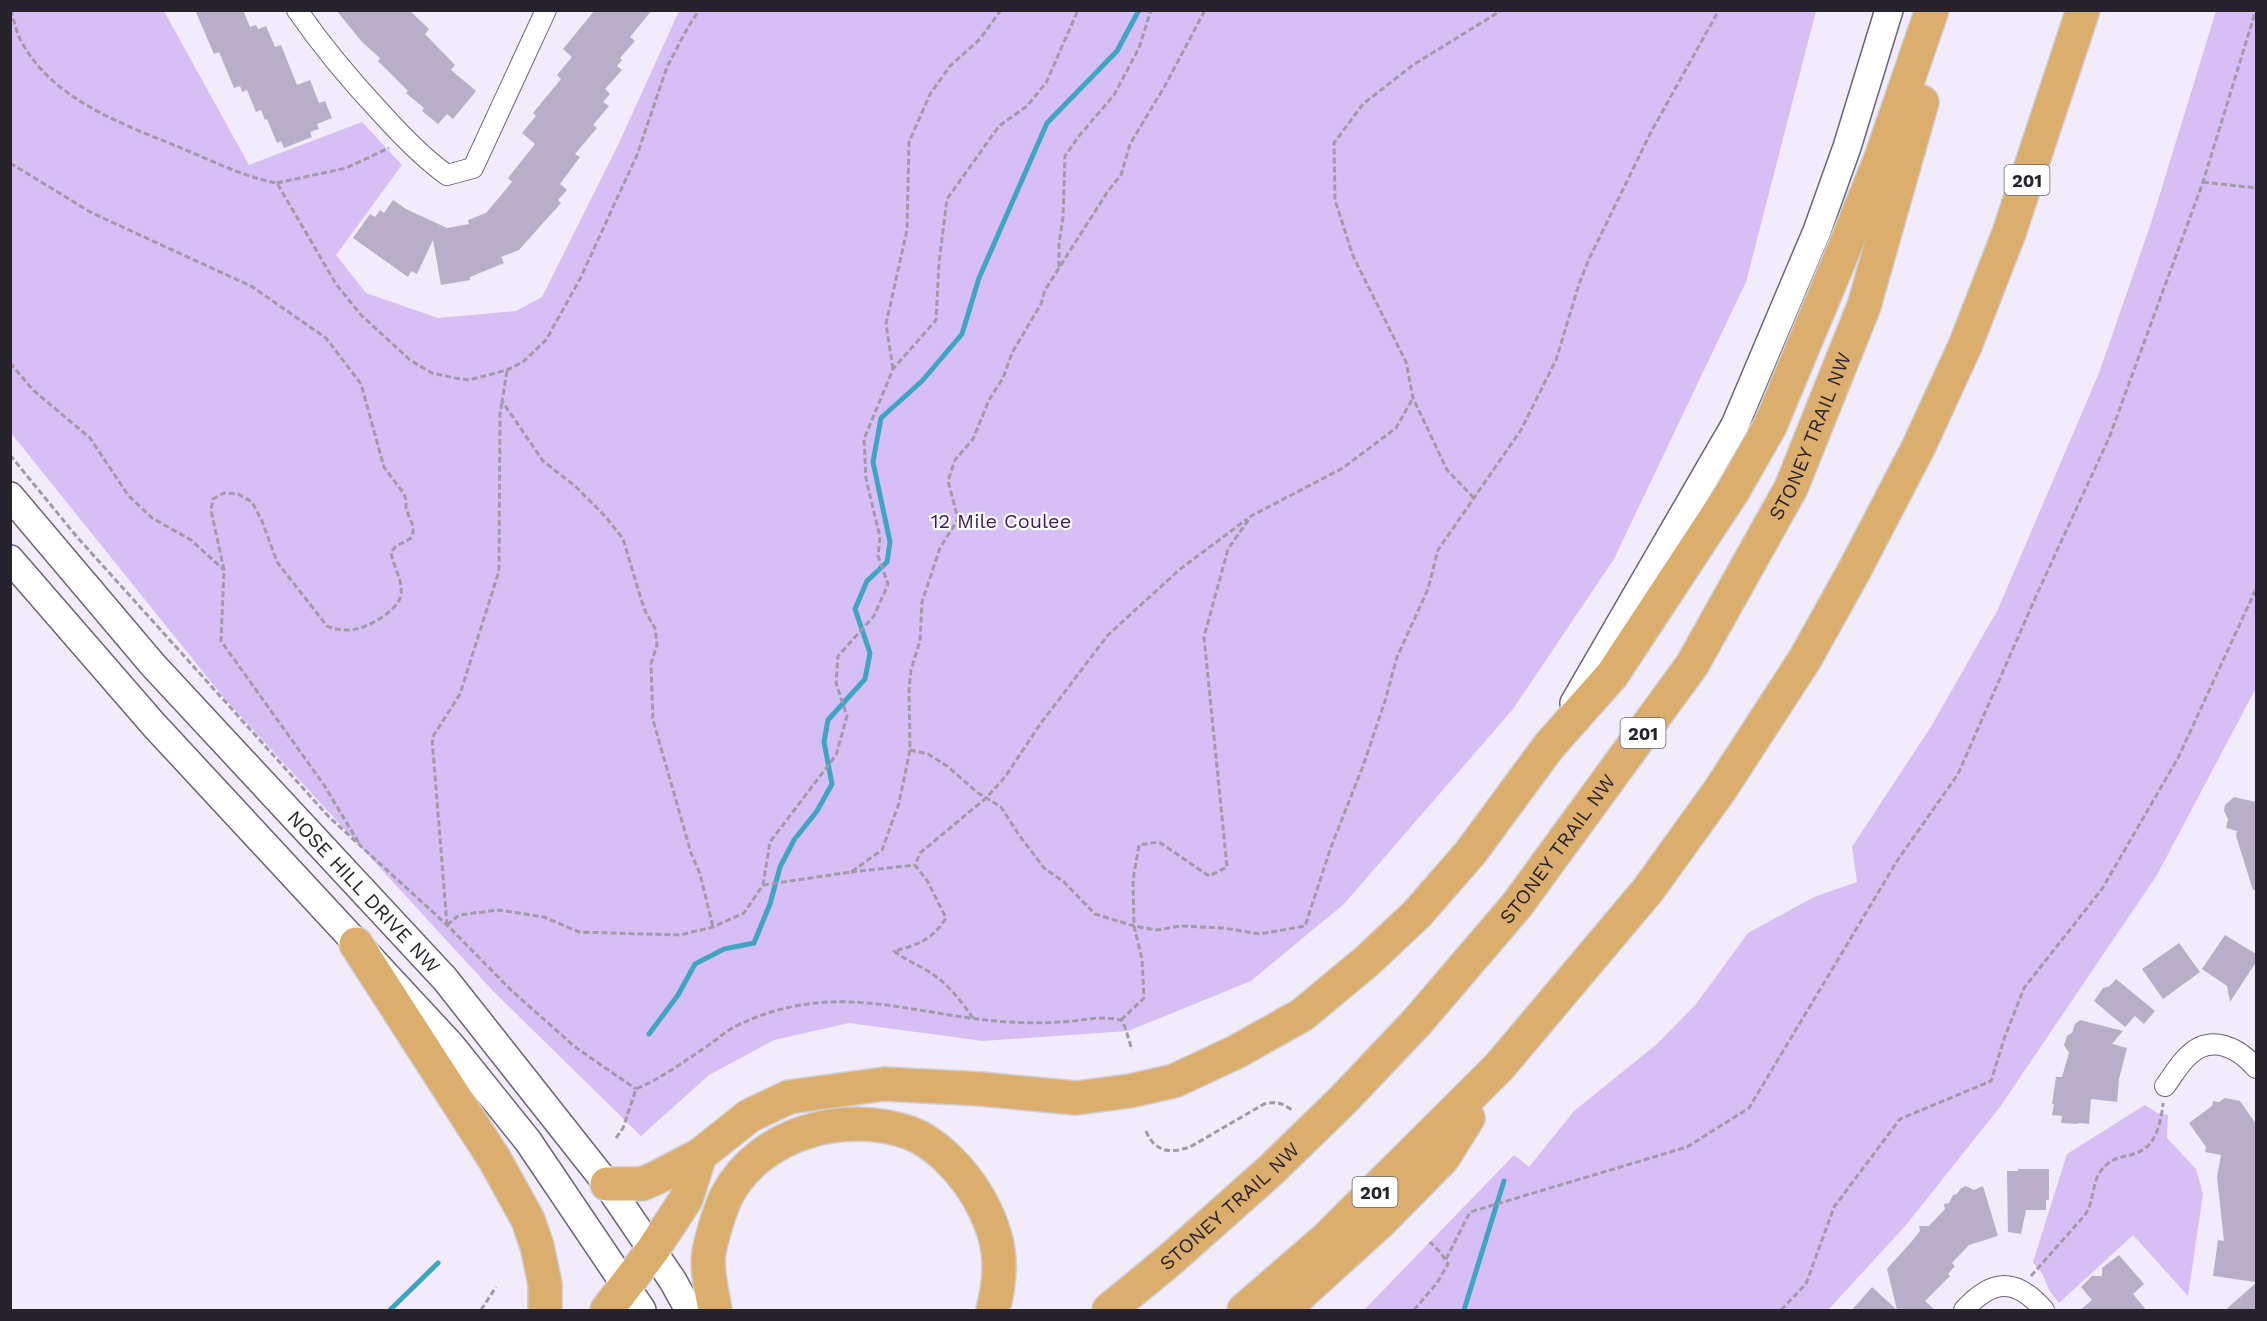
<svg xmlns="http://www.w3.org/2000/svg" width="2267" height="1321" font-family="'Work Sans',sans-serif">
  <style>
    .green { fill: #d7bff6 }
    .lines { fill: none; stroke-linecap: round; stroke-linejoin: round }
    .stream { stroke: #40a5c2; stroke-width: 5 }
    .building { fill: #b9aec7 }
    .street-casing { stroke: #6c6279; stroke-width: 22 }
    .secondary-casing { stroke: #6c6279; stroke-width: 30 }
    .highway-casing { stroke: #cfcfd1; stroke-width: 36 }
    .path { stroke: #a19ba9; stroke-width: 3; stroke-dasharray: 6 3; stroke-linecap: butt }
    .street { stroke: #fff; stroke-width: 20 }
    .secondary { stroke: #fff; stroke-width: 27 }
    .highway { stroke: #dcae6d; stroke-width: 33 }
    .labels { text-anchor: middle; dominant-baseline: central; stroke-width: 4.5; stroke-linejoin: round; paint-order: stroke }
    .shield { fill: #fff; stroke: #68656b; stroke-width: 1.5 }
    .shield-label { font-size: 18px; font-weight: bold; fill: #27232c }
    .street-label { font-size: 20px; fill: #27232c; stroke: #fff }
    .park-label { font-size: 20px; fill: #411665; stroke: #fff }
  </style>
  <rect width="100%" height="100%" fill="#f2ebfb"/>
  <!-- green -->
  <g class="green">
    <path d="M 11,10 L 164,11 L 249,165 L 362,122 L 402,165 L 336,255 L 366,293 L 438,318 L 516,311 L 542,297 L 619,143 L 679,11 L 1816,11 L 1746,282 L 1614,559 L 1513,709 L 1344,904 L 1251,981 L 1128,1031 L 983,1041 L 849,1023 L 774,1040 L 709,1075 L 641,1136 L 493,991 L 224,698 L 11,433 Z"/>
    <path d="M 2216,11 L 2256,11 L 2256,688 L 2157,875 L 2000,1107 L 1906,1225 L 1828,1310 L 1364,1310 L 1514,1155 L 1529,1167 L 1574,1111 L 1657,1044 L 1696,1004 L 1748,933 L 1814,897 L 1857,882 L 1852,847 L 1932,725 L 1998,609 L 2099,373 L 2151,223 Z"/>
    <path d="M 2145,1105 L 2157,1113 L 2168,1115 L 2167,1138 L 2196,1169 L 2203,1194 L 2188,1296 L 2133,1235 L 2059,1303 L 2049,1290 L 2043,1275 L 2033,1262 L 2067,1154 Z"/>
  </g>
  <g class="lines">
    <!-- stream -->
    <g class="stream">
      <path d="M 649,1034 L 678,995 L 695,964 L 724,949 L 754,943 L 770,904 L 780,867 L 794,840 L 817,811 L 832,784 L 824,742 L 828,720 L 865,679 L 870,653 L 855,609 L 867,581 L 887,562 L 890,542 L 873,462 L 881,418 L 922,381 L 962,334 L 979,278 L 1047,123 L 1117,51 L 1139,10"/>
      <path d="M 390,1310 L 438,1263"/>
      <path d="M 1464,1310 L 1504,1181"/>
    </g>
  </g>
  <!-- building -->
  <g class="building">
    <path d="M 195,10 L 243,10 L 250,27 L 256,25 L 258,29 L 266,26 L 275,47 L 281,45 L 297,85 L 310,80 L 319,103 L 325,101 L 332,118 L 317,124 L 319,129 L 310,132 L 312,137 L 284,148 L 281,141 L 277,143 L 267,119 L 265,120 L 261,110 L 256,112 L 247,90 L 242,92 L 240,86 L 234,88 L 219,52 L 214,54 Z"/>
    <path d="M 336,10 L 409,10 L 429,29 L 425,34 L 455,65 L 451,70 L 476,91 L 453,119 L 447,114 L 438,124 L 422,111 L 424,108 L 406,93 L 408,91 L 378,61 L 380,58 L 362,42 Z"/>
    <path d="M 595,10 L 652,10 L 630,37 L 635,41 L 620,58 L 622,60 L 617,66 L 622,70 L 605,89 L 610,94 L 603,102 L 609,106 L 593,125 L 597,128 L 575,154 L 580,157 L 560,184 L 567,190 L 558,200 L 561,203 L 519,250 L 501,257 L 504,263 L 470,277 L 470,280 L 441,285 L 433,240 L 417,274 L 411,271 L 408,277 L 353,238 L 370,214 L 375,217 L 380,210 L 384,213 L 393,200 L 406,209 L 447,228 L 469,224 L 468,220 L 486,213 L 512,182 L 508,178 L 535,144 L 522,133 L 536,116 L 533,113 L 561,79 L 557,75 L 572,57 L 563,49 Z"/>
    <path d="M 2234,797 L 2256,802 L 2256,890 L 2253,890 L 2236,836 L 2237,831 L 2226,828 L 2228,819 L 2224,811 L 2225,805 Z"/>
    <path d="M 2225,935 L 2256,954 L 2256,962 L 2230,1002 L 2227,986 L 2202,969 Z"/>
    <path d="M 2179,943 L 2200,972 L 2163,999 L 2142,969 Z"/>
    <path d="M 2116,979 L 2155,1011 L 2144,1024 L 2135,1016 L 2125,1027 L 2094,1001 L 2103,988 L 2110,986 Z"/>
    <path d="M 2080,1020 L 2123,1031 L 2112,1044 L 2127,1048 L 2119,1079 L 2117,1102 L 2091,1099 L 2089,1124 L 2078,1123 L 2078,1124 L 2061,1123 L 2062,1116 L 2052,1115 L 2054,1104 L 2052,1104 L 2056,1077 L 2062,1077 L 2069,1053 L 2064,1045 L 2067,1036 L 2072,1033 L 2075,1024 Z"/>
    <path d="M 2225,1098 L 2240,1101 L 2256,1124 L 2256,1282 L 2213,1276 L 2218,1240 L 2224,1241 L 2217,1177 L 2221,1155 L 2205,1152 L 2206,1147 L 2189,1123 L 2212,1106 L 2213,1101 L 2219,1102 Z"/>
    <path d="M 2018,1169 L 2049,1169 L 2049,1200 L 2046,1200 L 2046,1210 L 2026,1210 L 2021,1234 L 2008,1232 L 2007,1171 L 2018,1171 Z"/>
    <path d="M 1966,1186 L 1974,1190 L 1983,1186 L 1998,1236 L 1969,1245 L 1952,1263 L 1955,1266 L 1948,1274 L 1950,1276 L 1925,1301 L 1936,1311 L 1851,1311 L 1872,1287 L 1897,1310 L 1887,1269 L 1912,1241 L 1920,1231 L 1919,1226 L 1929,1226 L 1945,1209 L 1944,1204 L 1949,1203 L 1953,1195 L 1957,1194 L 1961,1188 Z"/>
    <path d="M 2119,1255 L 2144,1284 L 2133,1294 L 2147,1311 L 2079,1311 L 2092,1300 L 2081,1287 L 2092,1276 L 2102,1276 L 2102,1268 Z"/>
    <path d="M 2256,1283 L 2256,1311 L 2224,1311 Z"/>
  </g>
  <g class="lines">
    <!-- street casing -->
    <g class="street-casing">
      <g id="street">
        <path d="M 297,10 C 324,49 351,81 383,115 C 403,137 423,158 447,175 L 473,168 L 546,10"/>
        <path d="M 2165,1086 C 2172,1077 2179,1064 2188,1056 C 2211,1033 2239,1048 2256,1068"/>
        <path d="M 1964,1310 C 1993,1278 2016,1278 2044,1310"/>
      </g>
    </g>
    <!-- secondary casing -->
    <g class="secondary-casing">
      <g id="secondary">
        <path id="s1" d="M 10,496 L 153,665 L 445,979 L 607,1184 L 673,1281 L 689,1310"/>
        <path d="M 10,559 L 154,725 L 450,1044 L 528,1141 L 642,1310"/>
        <path d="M 1574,703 L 1735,425 L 1817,231 L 1847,147 L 1889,10"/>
      </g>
    </g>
    <!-- highway casing -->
    <g class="highway-casing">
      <g id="highway">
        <path d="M 356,944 L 495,1160 L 528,1220 L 537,1246 L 545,1284 L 545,1310"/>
        <path d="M 607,1184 L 642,1184 L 656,1178 L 700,1155 L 749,1116 L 789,1097 L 884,1084 L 981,1089 L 1076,1098 L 1130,1091 L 1174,1081 L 1236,1052 L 1302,1015 L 1367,961 L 1417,914 L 1471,852 L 1549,746 L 1612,675 L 1733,491 L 1770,426 L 1844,249 L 1881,158 L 1932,10"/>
        <path d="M 607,1310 L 652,1251 L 686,1199 L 700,1155"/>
        <path d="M 715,1310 C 712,1292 706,1270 709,1252 C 712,1236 720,1209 727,1195 C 761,1132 845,1110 910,1133 C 937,1143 964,1173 978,1197 C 1001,1237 1004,1267 993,1310"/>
        <path id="s2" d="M 1109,1310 L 1171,1259 L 1271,1170 L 1343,1100 L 1417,1022 L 1517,905 L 1692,665 L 1791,488 L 1864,306 L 1922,102"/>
        <path d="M 1244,1310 L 1326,1239 L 1499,1067 L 1648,890 L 1720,790 L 1805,659 L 1854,571 L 1919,446 L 1965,346 L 2009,233 L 2083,10"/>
        <path d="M 1283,1310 L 1380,1222 L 1443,1158 L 1468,1118"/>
      </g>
    </g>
    <!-- path -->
    <g class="path">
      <path d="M 11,10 C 14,20 16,32 21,41 C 54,102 126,125 186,150 C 217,163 244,177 277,183 L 336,284 L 361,315 L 410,360 L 432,373 L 455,378 L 469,380 L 507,370 L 523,362 L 546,340 L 580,279 L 637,155 L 667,67 L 687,29 L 699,10"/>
      <path d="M 10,163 L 92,213 L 251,286 L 326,338 L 361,384 L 384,467 L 404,494 L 406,500 L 406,509 L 413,526 L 413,533 L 410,539 L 396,546 L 391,552 C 393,568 405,582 400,598 C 398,605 389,612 384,616 C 365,628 349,635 327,626 L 277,562 L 262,521 L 252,502 L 238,494 L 224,493 L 213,499 L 211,510 L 224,570 L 221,641 L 324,785 L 360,845"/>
      <path d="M 2203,182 L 2256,188"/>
      <path d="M 277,183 L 346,168 L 389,148"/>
      <path d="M 1059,267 L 1059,244 L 1063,217 L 1065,156 L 1079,136 L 1114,95 L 1139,48 L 1151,10"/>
      <path d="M 10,363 L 33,390 L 90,438 L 128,495 L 152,518 L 191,540 L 224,570"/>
      <path d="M 893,369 L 886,324 L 907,230 L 909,142 L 930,94 L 950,66 L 980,39 L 1001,10"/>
      <path d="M 507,371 L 502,401 L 543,461 L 575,486 L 605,516 L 623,539 L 641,599 L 646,613 L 655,628 L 657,645 L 651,664 L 653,720 L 691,853 L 700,874 L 713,927"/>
      <path d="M 10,455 L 77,537 L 329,817 L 447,925 L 511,990 L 575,1047 L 636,1089"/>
      <path d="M 1474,498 L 1447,470 L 1413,398 L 1406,362 L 1353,256 L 1335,200 L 1334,143 L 1363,104 L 1413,65 L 1502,10"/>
      <path d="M 910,750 L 928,754 L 947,766 L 978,793 L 1001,807 L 1019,835 L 1044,868 L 1064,882 L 1095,914 L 1134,926 L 1156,930 L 1181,926 L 1223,928 L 1260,934 L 1305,926 L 1331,847 L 1363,766 L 1385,701 L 1397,657 L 1428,589 L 1438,550 L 1521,430 L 1556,360 L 1579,284 L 1589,259 L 1651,132 L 1719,10"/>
      <path d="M 851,872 L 915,865"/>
      <path d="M 763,885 L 851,872 L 882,850 L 899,803 L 910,750 L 909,690 L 911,670 L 920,641 L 922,602 L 940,548 L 958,519 L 948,481 L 955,460 L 973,439 L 989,400 L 1003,378 L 1012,353 L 1041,304 L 1045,290 L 1108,191 L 1121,175 L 1130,144 L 1166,84 L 1205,10"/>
      <path d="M 447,925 L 459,915 L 499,910 L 544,917 L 579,932 L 680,935 L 713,927 L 744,913 L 763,885 L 770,842 L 836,755 L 847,716 L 836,683 L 838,656 L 874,616 L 888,584 L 878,556 L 880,537 L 866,479 L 864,439 L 893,369 L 936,320 L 939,263 L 947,199 L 999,126 L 1027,106 L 1046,83 L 1078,10"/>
      <path d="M 447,925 L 432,738 L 460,694 L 499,571 L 500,414 L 502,402"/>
      <path d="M 973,1018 C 961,1001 948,984 931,973 C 919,965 905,960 894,951 C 918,945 932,940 946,918 L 928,882 L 915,865 L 920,853 L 986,798 L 1005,777 L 1041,723 L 1108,635 L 1179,570 L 1247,519"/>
      <path d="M 1121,1020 L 1144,998 L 1142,959 L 1134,926 L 1133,880 L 1139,845 L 1159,842 L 1209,876 L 1227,867 L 1204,637 L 1228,549 L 1251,516 L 1343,468 L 1396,428 L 1413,398"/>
      <path d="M 1146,1131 C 1155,1152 1169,1154 1190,1147 L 1264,1104 C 1276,1101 1282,1103 1292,1110"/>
      <path d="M 616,1138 L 623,1128 L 636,1089 C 662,1078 683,1062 706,1047 C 716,1040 725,1032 736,1026 C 835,978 907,1015 1008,1022 C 1026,1023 1044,1023 1062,1022 C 1082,1021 1101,1015 1121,1020 L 1125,1027 L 1132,1050"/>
      <path d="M 1446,1259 L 1470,1212 L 1687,1147 L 1749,1108 L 1897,861 L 1958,774 L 2037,594 L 2109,438 L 2203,182 L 2256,10"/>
      <path d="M 2031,1276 L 2085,1215 C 2094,1202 2092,1184 2100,1172 C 2114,1152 2128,1160 2144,1149 C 2157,1141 2162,1117 2163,1103"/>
      <path d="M 481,1310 L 496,1287"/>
      <path d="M 1414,1310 L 1437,1283 L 1448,1264 L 1441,1253 L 1430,1242"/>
      <path d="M 1781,1310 L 1806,1284 L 1834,1207 L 1900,1119 L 1991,1081 L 2004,1039 L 2024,988 L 2102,889 L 2178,758 L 2256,589"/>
    </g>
    <!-- street -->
    <use href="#street" class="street"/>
    <!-- secondary -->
    <use href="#secondary" class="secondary"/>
    <!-- highway -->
    <use href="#highway" class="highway"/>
  </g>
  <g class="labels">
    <!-- shield labels -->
    <g class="shield">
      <rect x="2004.5" y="165" width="45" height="30" rx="4.5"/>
      <rect x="1620.5" y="718" width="45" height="30" rx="4.5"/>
      <rect x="1352.5" y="1177" width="45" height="30" rx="4.5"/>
    </g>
    <g class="shield-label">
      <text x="2027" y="180">201</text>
      <text x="1643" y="733">201</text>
      <text x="1375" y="1192">201</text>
    </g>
    <!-- street labels -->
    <g class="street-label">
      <text stroke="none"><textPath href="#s2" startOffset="1131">STONEY TRAIL NW</textPath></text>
      <text stroke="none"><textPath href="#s2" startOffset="645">STONEY TRAIL NW</textPath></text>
      <text stroke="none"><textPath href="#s1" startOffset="531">NOSE HILL DRIVE NW</textPath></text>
      <text stroke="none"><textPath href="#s2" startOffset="159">STONEY TRAIL NW</textPath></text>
    </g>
    <!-- park labels -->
    <g class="park-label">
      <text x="1001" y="521">12 Mile Coulee</text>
    </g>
  </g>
  <!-- border -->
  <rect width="2267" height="1321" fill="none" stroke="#27232c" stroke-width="24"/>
</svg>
